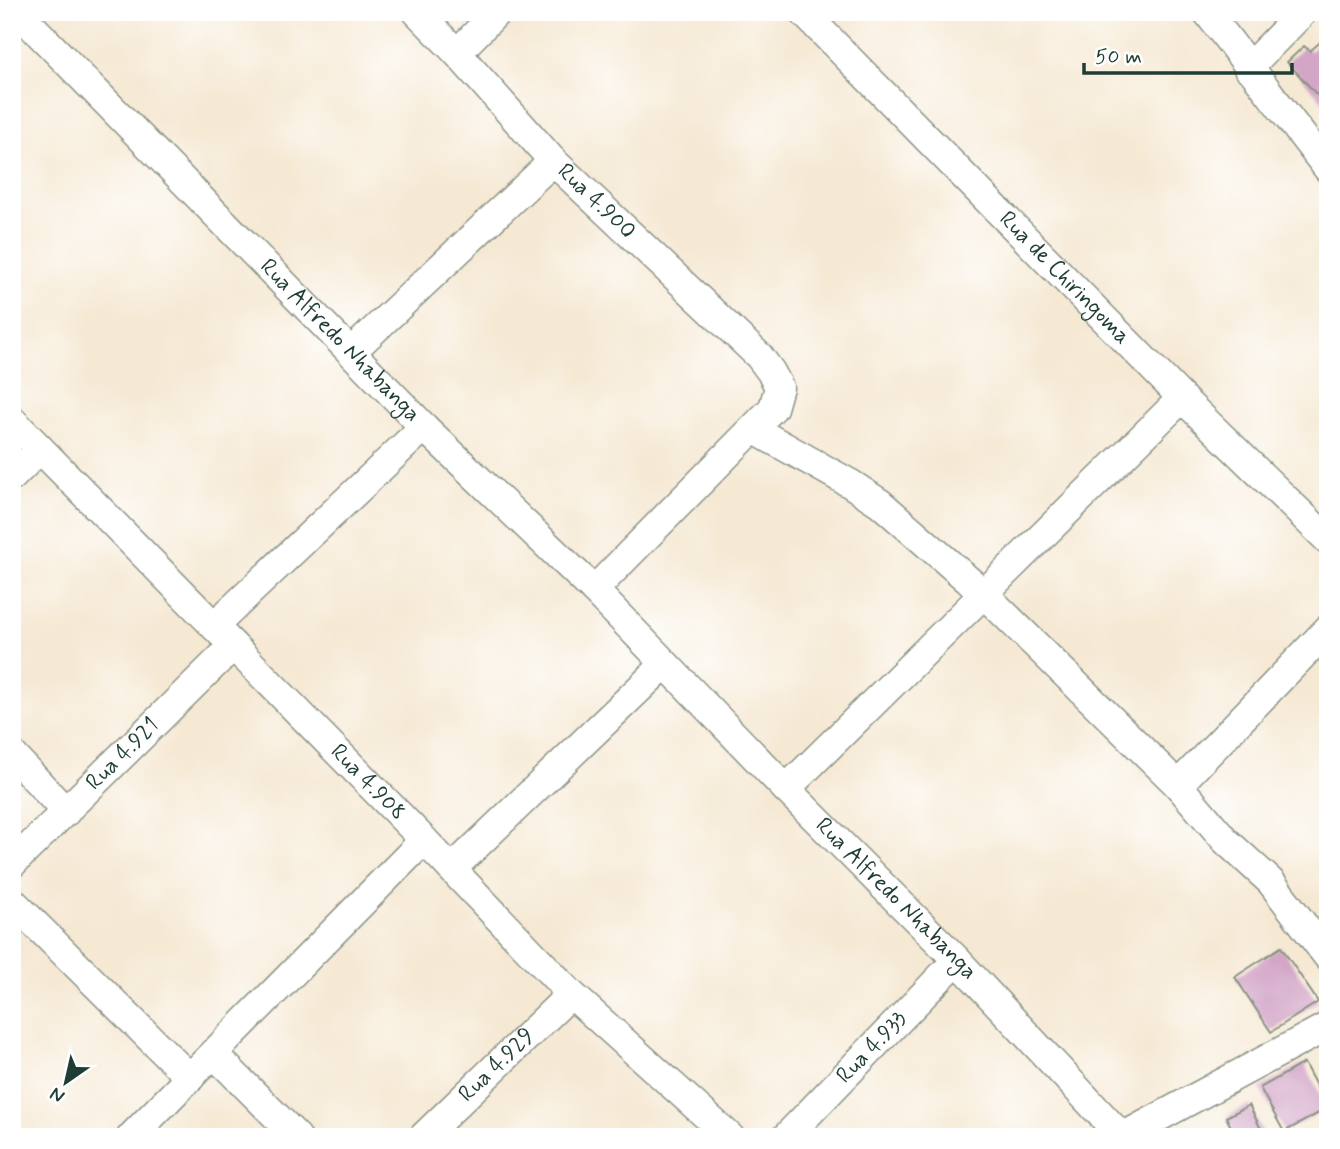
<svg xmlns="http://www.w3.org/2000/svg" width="1340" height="1149" font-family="Mynerve,sans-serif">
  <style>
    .building { fill: #d3a6c8 }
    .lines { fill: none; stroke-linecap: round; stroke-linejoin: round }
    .street-casing { stroke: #8a9384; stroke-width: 31 }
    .street { stroke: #fff; stroke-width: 28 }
    .labels { text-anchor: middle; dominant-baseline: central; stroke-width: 6; stroke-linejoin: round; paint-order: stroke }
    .street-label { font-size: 23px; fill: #1f3d34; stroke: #fff }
  </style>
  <rect width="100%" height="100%" fill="#fff"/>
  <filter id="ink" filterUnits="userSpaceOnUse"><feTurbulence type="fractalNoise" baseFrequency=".0143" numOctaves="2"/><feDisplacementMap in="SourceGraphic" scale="14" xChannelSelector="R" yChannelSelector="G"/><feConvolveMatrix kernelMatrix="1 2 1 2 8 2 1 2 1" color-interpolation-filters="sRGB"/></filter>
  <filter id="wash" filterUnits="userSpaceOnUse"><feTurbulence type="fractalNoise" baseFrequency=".00686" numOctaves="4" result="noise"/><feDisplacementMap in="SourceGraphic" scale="28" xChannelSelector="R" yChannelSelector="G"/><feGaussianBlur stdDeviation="1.57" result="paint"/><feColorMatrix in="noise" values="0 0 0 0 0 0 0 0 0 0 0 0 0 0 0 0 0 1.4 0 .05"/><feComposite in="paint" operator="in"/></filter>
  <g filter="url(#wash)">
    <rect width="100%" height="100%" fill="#f6e9d4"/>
    <g id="blocks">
      <!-- building -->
      <g class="building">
        <path d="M 1325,38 L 1328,41 L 1328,107 L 1287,62 L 1304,46 L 1310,51 Z"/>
        <path d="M 1281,947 L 1318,1002 L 1271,1032 L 1235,977 Z"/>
        <path d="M 1304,1063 L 1328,1108 L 1284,1132 L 1260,1088 Z"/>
        <path d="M 1249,1105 L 1265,1137 L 1236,1137 L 1226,1117 Z"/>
      </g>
    </g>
  </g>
  <g filter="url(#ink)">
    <use href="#blocks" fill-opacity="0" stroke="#8a9384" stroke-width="2"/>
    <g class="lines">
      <!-- street casing -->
      <g class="street-casing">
        <g id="street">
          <path id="s1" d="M 18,12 L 424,427 L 594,590 L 786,789 L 957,960 L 1122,1137"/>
          <path id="s2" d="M 417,12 L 457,53 L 553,161 L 759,356 L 771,372 L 779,387 L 773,408 L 594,590"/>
          <path id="s3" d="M 803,12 L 1182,398 L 1328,540"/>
          <path d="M 1207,12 L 1328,169"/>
          <path d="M 457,53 L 497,12"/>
          <path d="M 1248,68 L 1303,12"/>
          <path d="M 351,352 L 553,161"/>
          <path id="s4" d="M 12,420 L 424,840 L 571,994 L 730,1137"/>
          <path d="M 753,429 L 851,484 L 880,503 L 983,593 L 1178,785 L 1226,841 L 1271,882 L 1328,957"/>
          <path d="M 12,477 L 40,449"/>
          <path d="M 214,626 L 424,427"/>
          <path d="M 12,754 L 66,812"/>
          <path d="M 1178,785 L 1328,629"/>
          <path d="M 786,789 L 1182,398"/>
          <path id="s5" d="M 12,864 L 233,646"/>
          <path d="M 452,869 L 665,664"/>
          <path d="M 12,901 L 190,1078"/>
          <path d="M 213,1053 L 297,1137"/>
          <path d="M 131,1137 L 424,840"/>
          <path id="s6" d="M 423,1137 L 571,994"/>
          <path id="s7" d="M 786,1137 L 957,960"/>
          <path d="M 1122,1137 L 1328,1026"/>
        </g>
      </g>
      <!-- street -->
      <use href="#street" class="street"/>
    </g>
  </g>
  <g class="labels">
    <!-- street labels -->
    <g class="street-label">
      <text stroke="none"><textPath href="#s2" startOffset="261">Rua 4.900</textPath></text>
      <text stroke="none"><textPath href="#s3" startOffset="373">Rua de Chiringoma</textPath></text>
      <text stroke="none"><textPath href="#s1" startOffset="460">Rua Alfredo Nhabanga</textPath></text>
      <text stroke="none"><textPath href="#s5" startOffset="156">Rua 4.921</textPath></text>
      <text stroke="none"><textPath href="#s4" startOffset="508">Rua 4.908</textPath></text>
      <text stroke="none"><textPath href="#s1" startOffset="1248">Rua Alfredo Nhabanga</textPath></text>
      <text stroke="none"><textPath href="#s7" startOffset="124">Rua 4.933</textPath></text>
      <text stroke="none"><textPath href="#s6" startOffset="103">Rua 4.929</textPath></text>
    </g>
  </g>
  <!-- margin -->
  <rect width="1340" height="1149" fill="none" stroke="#fff" stroke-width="42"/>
  <!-- north arrow -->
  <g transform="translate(66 1082) rotate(214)" stroke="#ffffff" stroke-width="5" paint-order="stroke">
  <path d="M0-5L12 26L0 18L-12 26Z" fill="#1f3d34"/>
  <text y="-10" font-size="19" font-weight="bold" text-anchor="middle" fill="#1f3d34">N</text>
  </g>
  <!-- scale -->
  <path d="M1084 63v10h208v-10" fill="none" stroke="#1f3d34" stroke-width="3.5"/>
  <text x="1095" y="63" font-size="21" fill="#1f3d34" stroke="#ffffff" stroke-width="5" paint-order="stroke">50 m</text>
</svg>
